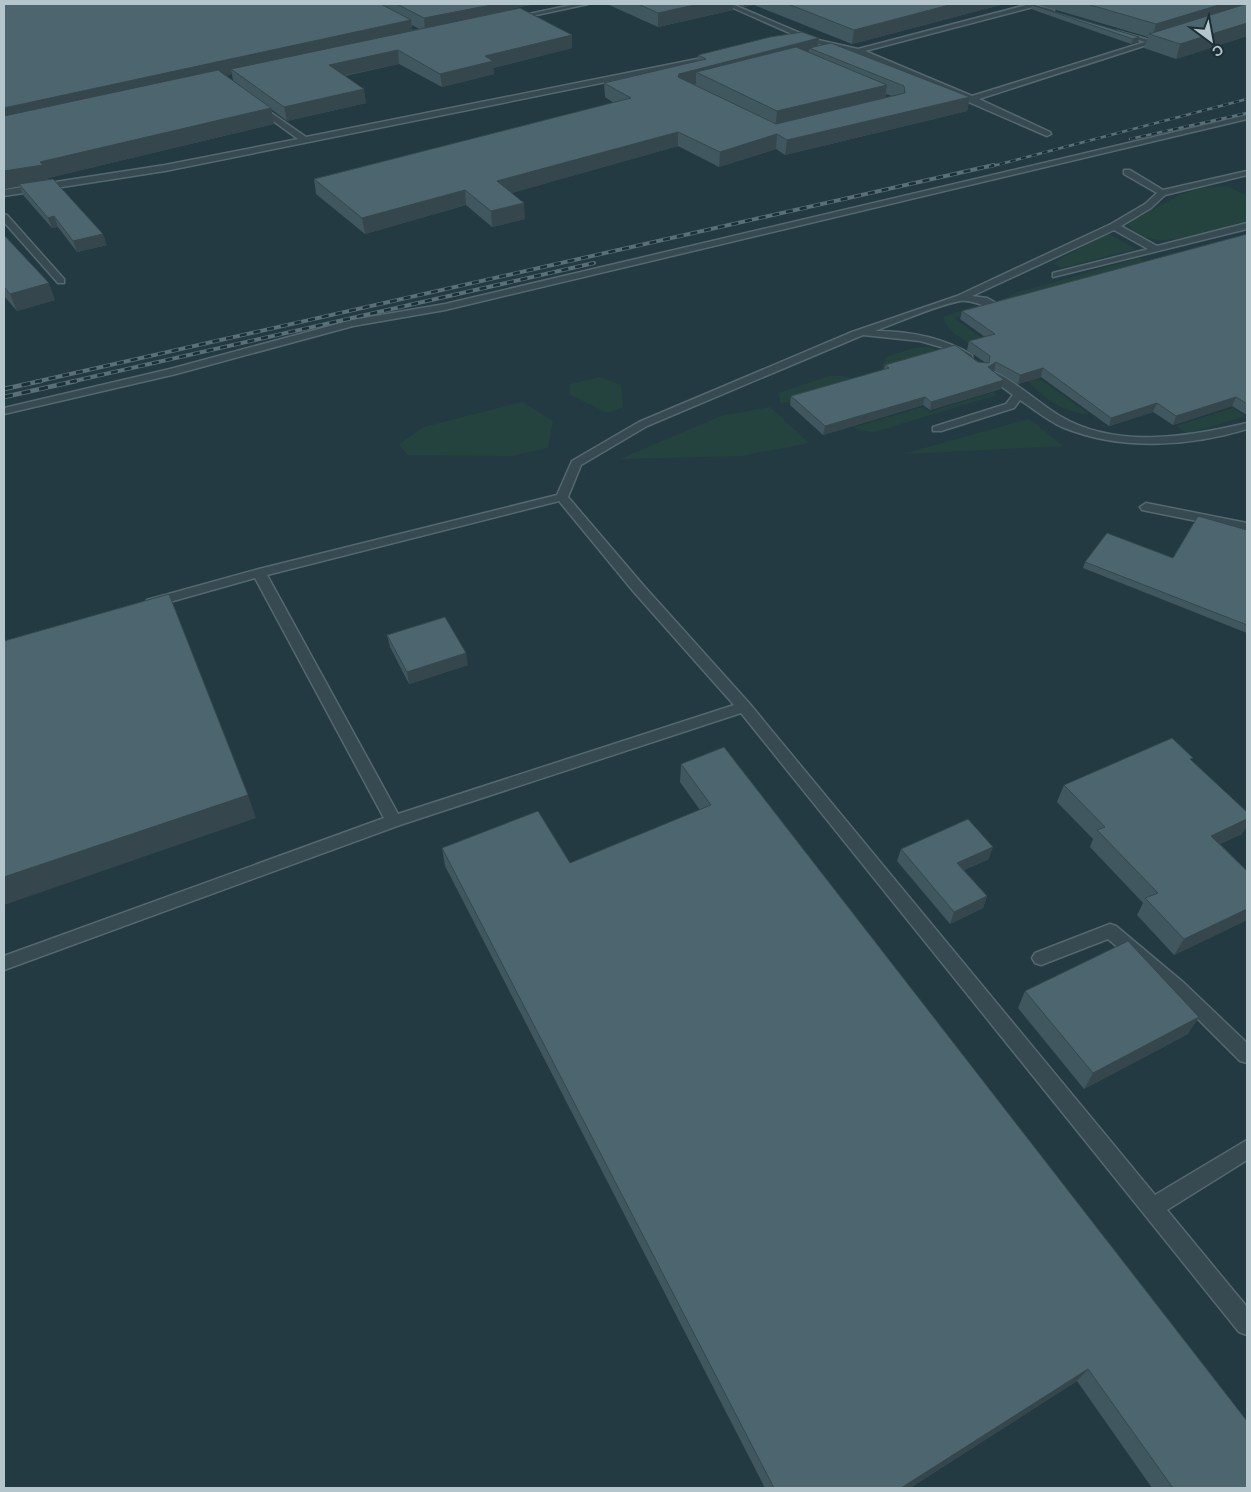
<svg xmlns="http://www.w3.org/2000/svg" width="1251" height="1492" font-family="Helvetica,sans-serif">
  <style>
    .green { fill: #25433e }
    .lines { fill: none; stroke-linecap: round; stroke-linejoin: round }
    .lane-casing { stroke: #55686f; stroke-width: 3 }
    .lane { fill: #374a52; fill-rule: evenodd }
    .rail-far2-casing { stroke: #597079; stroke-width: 2.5 }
    .rail-far1-casing { stroke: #597079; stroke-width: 4 }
    .rail-casing { stroke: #597079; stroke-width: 4.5 }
    .rail-far2 { stroke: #1c2f37; stroke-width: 2; stroke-dasharray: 5.5; stroke-linecap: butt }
    .rail-far1 { stroke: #1c2f37; stroke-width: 2.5; stroke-dasharray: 7; stroke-linecap: butt }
    .rail { stroke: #1c2f37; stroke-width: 3; stroke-dasharray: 9; stroke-linecap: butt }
    .wall { fill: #41575f; fill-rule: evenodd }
    .shaded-wall { fill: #35474d }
    .building { fill: #4c656e; stroke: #35474d }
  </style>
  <rect width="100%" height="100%" fill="#233a43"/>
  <!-- green -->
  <g class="green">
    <path d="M 1228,186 L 1247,196 L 1247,221 C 1216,229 1147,258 1127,223 L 1180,195 L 1200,188 Z"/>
    <path d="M 1107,233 L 1136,249 L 1061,268 L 1053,263 Z"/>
    <path d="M 1139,258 L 1150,265 L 1006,304 L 1004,299 L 1015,293 Z"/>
    <path d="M 974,306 L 987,309 L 954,318 L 1000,351 L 986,354 C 973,345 946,333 943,317 Z"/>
    <path d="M 930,347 L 945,355 L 883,373 L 882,367 L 886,357 L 914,348 Z"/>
    <path d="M 829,376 L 843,376 L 865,382 L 781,404 L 778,393 Z"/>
    <path d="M 600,377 L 621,385 L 623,407 L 607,413 L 569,394 L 570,384 Z"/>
    <path d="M 1037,377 L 1089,414 C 1064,413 1045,399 1028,381 Z"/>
    <path d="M 994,392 L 997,395 L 874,432 L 857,430 L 854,427 L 923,407 L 929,412 Z"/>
    <path d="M 522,402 L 553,421 L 548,448 L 511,456 L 407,455 L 399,444 L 424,427 Z"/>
    <path d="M 770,407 L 809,443 L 741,456 L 620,459 L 721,416 Z"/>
    <path d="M 1233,408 L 1245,416 L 1188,434 L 1176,426 Z"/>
    <path d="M 1029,419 L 1063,446 L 903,454 Z"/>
  </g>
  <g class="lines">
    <!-- lane casing -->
    <g class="lane-casing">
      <g id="lane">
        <path d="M 576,4 L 588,4 L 513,20 L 510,18 Z"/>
        <path d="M 724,4 L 732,4 L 814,39 L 858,49 L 1030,4 L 1054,10 L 1052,13 L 1033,7 L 865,51 L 972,96 L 1145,42 L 1117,33 L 1117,31 L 1156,42 L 979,99 L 1050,132 L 1051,134 L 1047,136 L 856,53 L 810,42 Z"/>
        <path d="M 717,55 L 720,59 L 165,171 L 4,196 L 4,190 L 165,165 L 298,139 L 254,107 L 253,105 L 257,103 L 306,137 Z"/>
        <path d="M 1247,115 L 1247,119 L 445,310 L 353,326 L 176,374 L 4,414 L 4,408 L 170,369 L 352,320 L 445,304 Z"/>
        <path d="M 1124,170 L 1130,170 L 1163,190 L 1247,171 L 1247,175 L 1165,195 L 1151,208 L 1121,226 L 1157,246 L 1247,223 L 1247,229 L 1053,277 L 1053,273 L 1148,249 L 1114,230 L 972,296 L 987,298 L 998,304 L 998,308 C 988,310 974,299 960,301 C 935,306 899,322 875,331 C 909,331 942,337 972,355 L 972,359 L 964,359 L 941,347 L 920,341 L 863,335 L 647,426 L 581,465 L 568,497 L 643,585 L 749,703 L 1155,1195 L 1247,1140 L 1247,1160 L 1167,1210 L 1247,1307 L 1247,1335 L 1239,1332 L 741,713 L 400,825 L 4,970 L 4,956 L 384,818 L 255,578 L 152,607 L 147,606 L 145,603 L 147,600 L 259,569 L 557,495 L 572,461 L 639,422 L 852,332 L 957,296 L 1111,224 L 1145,204 L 1157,193 L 1124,174 ZM 559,501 L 633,591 L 734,705 L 398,814 L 267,575 Z"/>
        <path d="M 4,214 L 7,215 L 64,279 L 64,283 L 58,283 L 4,222 Z"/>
        <path d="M 993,372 C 1007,375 1044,407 1060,416 C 1115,449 1188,437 1247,423 L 1247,429 C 1188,447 1120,451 1062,427 C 1047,420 1034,409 1020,400 L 1014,408 L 941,431 L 933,431 L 933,427 L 1006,404 L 1013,395 L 989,377 L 988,375 Z"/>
        <path d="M 1146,503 L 1247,523 L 1247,531 L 1142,510 L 1140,507 Z"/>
        <path d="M 1110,924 L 1116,926 L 1184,983 L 1247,1043 L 1247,1063 L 1240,1061 L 1172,993 L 1108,939 L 1041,965 L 1035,963 L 1032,958 L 1035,953 Z"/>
      </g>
    </g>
    <!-- lane -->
    <use href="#lane" class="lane"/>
    <!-- rail-far2 casing -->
    <g class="rail-far2-casing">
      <g id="rail-far2">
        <path d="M 1130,139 L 1247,113"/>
        <path d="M 989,167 L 1247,99"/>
      </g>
    </g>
    <!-- rail-far1 casing -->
    <g class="rail-far1-casing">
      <g id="rail-far1">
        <path d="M 35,382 L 994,165"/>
        <path d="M 70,382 L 594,263"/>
      </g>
    </g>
    <!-- rail casing -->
    <g class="rail-casing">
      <g id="rail">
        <path d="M 4,389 L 41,381"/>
        <path d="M 4,397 L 76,381"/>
      </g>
    </g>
    <!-- rail-far2 -->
    <use href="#rail-far2" class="rail-far2"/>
    <!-- rail-far1 -->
    <use href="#rail-far1" class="rail-far1"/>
    <!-- rail -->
    <use href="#rail" class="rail"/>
  </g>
  <!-- wall -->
  <g class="wall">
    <path d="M 4,4 L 535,4 L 510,9 L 510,10 L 572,35 L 572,48 L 493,68 L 494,74 L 442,87 L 399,64 L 345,76 L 366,103 L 287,121 L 271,109 L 274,124 L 48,178 L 48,180 L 107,245 L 77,252 L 58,227 L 52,228 L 23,195 L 20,186 L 4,189 ZM 412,25 L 419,29 L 412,30 ZM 232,74 L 233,81 L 226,76 Z"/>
    <path d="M 607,4 L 733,4 L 733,10 L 658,27 Z"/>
    <path d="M 736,4 L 1004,4 L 852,44 L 754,5 L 744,7 Z"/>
    <path d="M 1036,4 L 1247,4 L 1247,36 L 1176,59 L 1144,48 L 1148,37 Z"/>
    <path d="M 1032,5 L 1139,37 L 1138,42 L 1131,44 L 1031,9 Z"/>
    <path d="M 819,38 L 818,46 L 970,97 L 967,111 L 785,155 L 776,149 L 719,167 L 678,146 L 511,193 L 525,219 L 492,227 L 466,205 L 365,234 L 316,194 L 314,179 L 614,103 L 605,97 L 604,83 L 697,61 L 698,55 ZM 886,94 L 892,96 L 885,98 Z"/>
    <path d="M 1247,234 L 1247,415 L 1232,406 L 1173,425 L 1153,412 L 1109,426 L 1041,377 L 1018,384 L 994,370 L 993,371 L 1001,389 L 930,410 L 923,405 L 823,435 L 790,405 L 791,396 L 884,370 L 885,365 L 978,362 L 986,363 L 967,350 L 969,341 L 985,337 L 960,319 L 962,311 Z"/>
    <path d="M 4,235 L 55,300 L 17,311 L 4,296 Z"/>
    <path d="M 1247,530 L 1247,633 L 1083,568 L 1085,562 L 1173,558 Z"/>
    <path d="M 387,635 L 468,665 L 409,684 L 390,647 Z"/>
    <path d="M 1191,760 L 1242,834 L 1220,844 L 1247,871 L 1247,920 L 1174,955 L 1137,915 L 1143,903 L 1090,847 L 1093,839 L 1057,802 L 1064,785 Z"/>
    <path d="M 681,764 L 1247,1488 L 1152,1488 L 1077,1381 L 910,1488 L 765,1488 L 445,866 L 442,848 L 570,863 L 700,810 L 680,782 Z"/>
    <path d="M 901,849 L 989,859 L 964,870 L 987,896 L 983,908 L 950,924 L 897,861 Z"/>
    <path d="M 1025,991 L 1188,1034 L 1084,1089 L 1018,1008 Z"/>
  </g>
  <!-- shaded-wall -->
  <g class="shaded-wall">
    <path d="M 496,4 L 535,4 L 510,9 L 510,15 L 425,32 L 424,18 Z"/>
    <path d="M 699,4 L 733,4 L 733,10 L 658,27 L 658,13 Z"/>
    <path d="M 744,4 L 755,4 L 754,5 L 744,7 Z"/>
    <path d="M 953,4 L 1004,4 L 852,44 L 854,30 Z"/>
    <path d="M 1222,4 L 1247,4 L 1153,35 L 1156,24 Z"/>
    <path d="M 411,20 L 413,34 L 231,69 L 232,74 L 4,125 L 4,108 Z"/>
    <path d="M 1247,23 L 1247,36 L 1176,59 L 1180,44 Z"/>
    <path d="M 572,35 L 572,48 L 493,68 L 494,74 L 442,87 L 440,74 L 485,56 Z"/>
    <path d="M 1139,37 L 1138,42 L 1131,44 L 1133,39 Z"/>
    <path d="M 819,38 L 817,51 L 809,48 L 809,54 L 696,72 L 696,84 L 679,88 L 678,77 L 679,74 Z"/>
    <path d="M 398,50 L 399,64 L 331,78 L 329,65 Z"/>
    <path d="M 887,85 L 884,104 L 775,130 L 777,111 Z"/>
    <path d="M 364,89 L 366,103 L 287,121 L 284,107 Z"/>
    <path d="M 970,97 L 967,111 L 785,155 L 787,140 Z"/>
    <path d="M 271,108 L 274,124 L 48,178 L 49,181 L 19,184 L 20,186 L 4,189 L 4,171 L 40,162 Z"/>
    <path d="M 678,132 L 678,146 L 498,197 L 497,181 Z"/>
    <path d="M 777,134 L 776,149 L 719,167 L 720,152 Z"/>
    <path d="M 465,190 L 466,205 L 365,234 L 362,218 Z"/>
    <path d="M 524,203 L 525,219 L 492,227 L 491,211 Z"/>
    <path d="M 54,216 L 58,227 L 52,228 L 48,218 Z"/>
    <path d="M 103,234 L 107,245 L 77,252 L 73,241 Z"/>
    <path d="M 49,283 L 55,300 L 17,311 L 10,294 Z"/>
    <path d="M 996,362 L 994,370 L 986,376 L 988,367 Z"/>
    <path d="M 1043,368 L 1041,377 L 1018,384 L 1020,375 Z"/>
    <path d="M 1004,380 L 1001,389 L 930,410 L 931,402 Z"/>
    <path d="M 925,397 L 923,405 L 823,435 L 825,426 Z"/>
    <path d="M 1236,397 L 1232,406 L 1173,425 L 1176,416 Z"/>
    <path d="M 1157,403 L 1153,412 L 1109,426 L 1111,418 Z"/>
    <path d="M 466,653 L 468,665 L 409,684 L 407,672 Z"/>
    <path d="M 248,795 L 256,818 L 4,905 L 4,877 Z"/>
    <path d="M 1247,819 L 1247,826 L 1242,834 L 1202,852 L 1211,836 Z"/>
    <path d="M 993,847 L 989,859 L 953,875 L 957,863 Z"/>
    <path d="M 987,896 L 983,908 L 950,924 L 954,912 Z"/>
    <path d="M 1247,909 L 1247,920 L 1174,955 L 1184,939 Z"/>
    <path d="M 1199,1017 L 1188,1034 L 1084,1089 L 1093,1073 Z"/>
    <path d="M 1088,1369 L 1077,1381 L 910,1488 L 901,1488 Z"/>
  </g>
  <!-- building -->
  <g class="building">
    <path d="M 4,4 L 381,4 L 411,20 L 4,108 Z"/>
    <path d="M 397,4 L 496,4 L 424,18 Z"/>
    <path d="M 638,4 L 699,4 L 658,13 Z"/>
    <path d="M 788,4 L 953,4 L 854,30 Z"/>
    <path d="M 1087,4 L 1222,4 L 1156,24 Z"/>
    <path d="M 1246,4 L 1247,4 L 1247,23 L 1180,44 L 1149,34 Z"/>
    <path d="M 1032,5 L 1139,37 L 1133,39 Z"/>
    <path d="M 520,8 L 572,35 L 485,56 L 493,61 L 440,74 L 398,50 L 329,65 L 364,89 L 284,107 L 231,69 Z"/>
    <path d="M 802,32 L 819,38 L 679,74 L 678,77 L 776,124 L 905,93 L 904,86 L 809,48 L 831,43 L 970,97 L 787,140 L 777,134 L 720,152 L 678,132 L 497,181 L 524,203 L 491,211 L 465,190 L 362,218 L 314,179 L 631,98 L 604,83 L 706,59 L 698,55 L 770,37 Z"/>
    <path d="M 796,47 L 887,85 L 777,111 L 696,72 Z"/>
    <path d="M 218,70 L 271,108 L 40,162 L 43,165 L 4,171 L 4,116 Z"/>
    <path d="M 53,179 L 103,234 L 73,241 L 54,216 L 48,218 L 19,184 Z"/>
    <path d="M 1247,234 L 1247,404 L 1236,397 L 1176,416 L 1157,403 L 1111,418 L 1043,368 L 1020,375 L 996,362 L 988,367 L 1004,380 L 931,402 L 925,397 L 825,426 L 791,396 L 889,368 L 885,365 L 955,345 L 978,362 L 989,363 L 990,356 L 969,341 L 995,334 L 962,311 Z"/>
    <path d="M 4,235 L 49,283 L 10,294 L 4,287 Z"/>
    <path d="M 1198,516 L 1247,530 L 1247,625 L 1085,562 L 1107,533 L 1173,558 Z"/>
    <path d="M 169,594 L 248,795 L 4,877 L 4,641 Z"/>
    <path d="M 445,617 L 466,653 L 407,672 L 387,635 Z"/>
    <path d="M 1172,738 L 1193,758 L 1190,759 L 1247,812 L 1247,819 L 1211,836 L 1247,871 L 1247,909 L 1184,939 L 1145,898 L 1158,893 L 1097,830 L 1105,827 L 1064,785 Z"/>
    <path d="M 724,747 L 1247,1421 L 1247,1488 L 1173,1488 L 1088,1369 L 901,1488 L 774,1488 L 442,848 L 538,811 L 570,863 L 711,805 L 681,764 Z"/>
    <path d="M 968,819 L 993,847 L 957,863 L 987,896 L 954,912 L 901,849 Z"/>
    <path d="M 1128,941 L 1199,1017 L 1093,1073 L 1025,991 Z"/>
  </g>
  <!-- border -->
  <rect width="1251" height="1492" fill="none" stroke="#b4c5cc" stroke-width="10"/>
  <!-- north arrow -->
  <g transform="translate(1211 40) rotate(148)" stroke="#1c2f37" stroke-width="4" paint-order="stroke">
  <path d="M0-4L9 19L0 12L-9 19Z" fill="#b4c5cc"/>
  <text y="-8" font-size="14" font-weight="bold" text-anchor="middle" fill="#b4c5cc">С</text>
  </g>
</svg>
